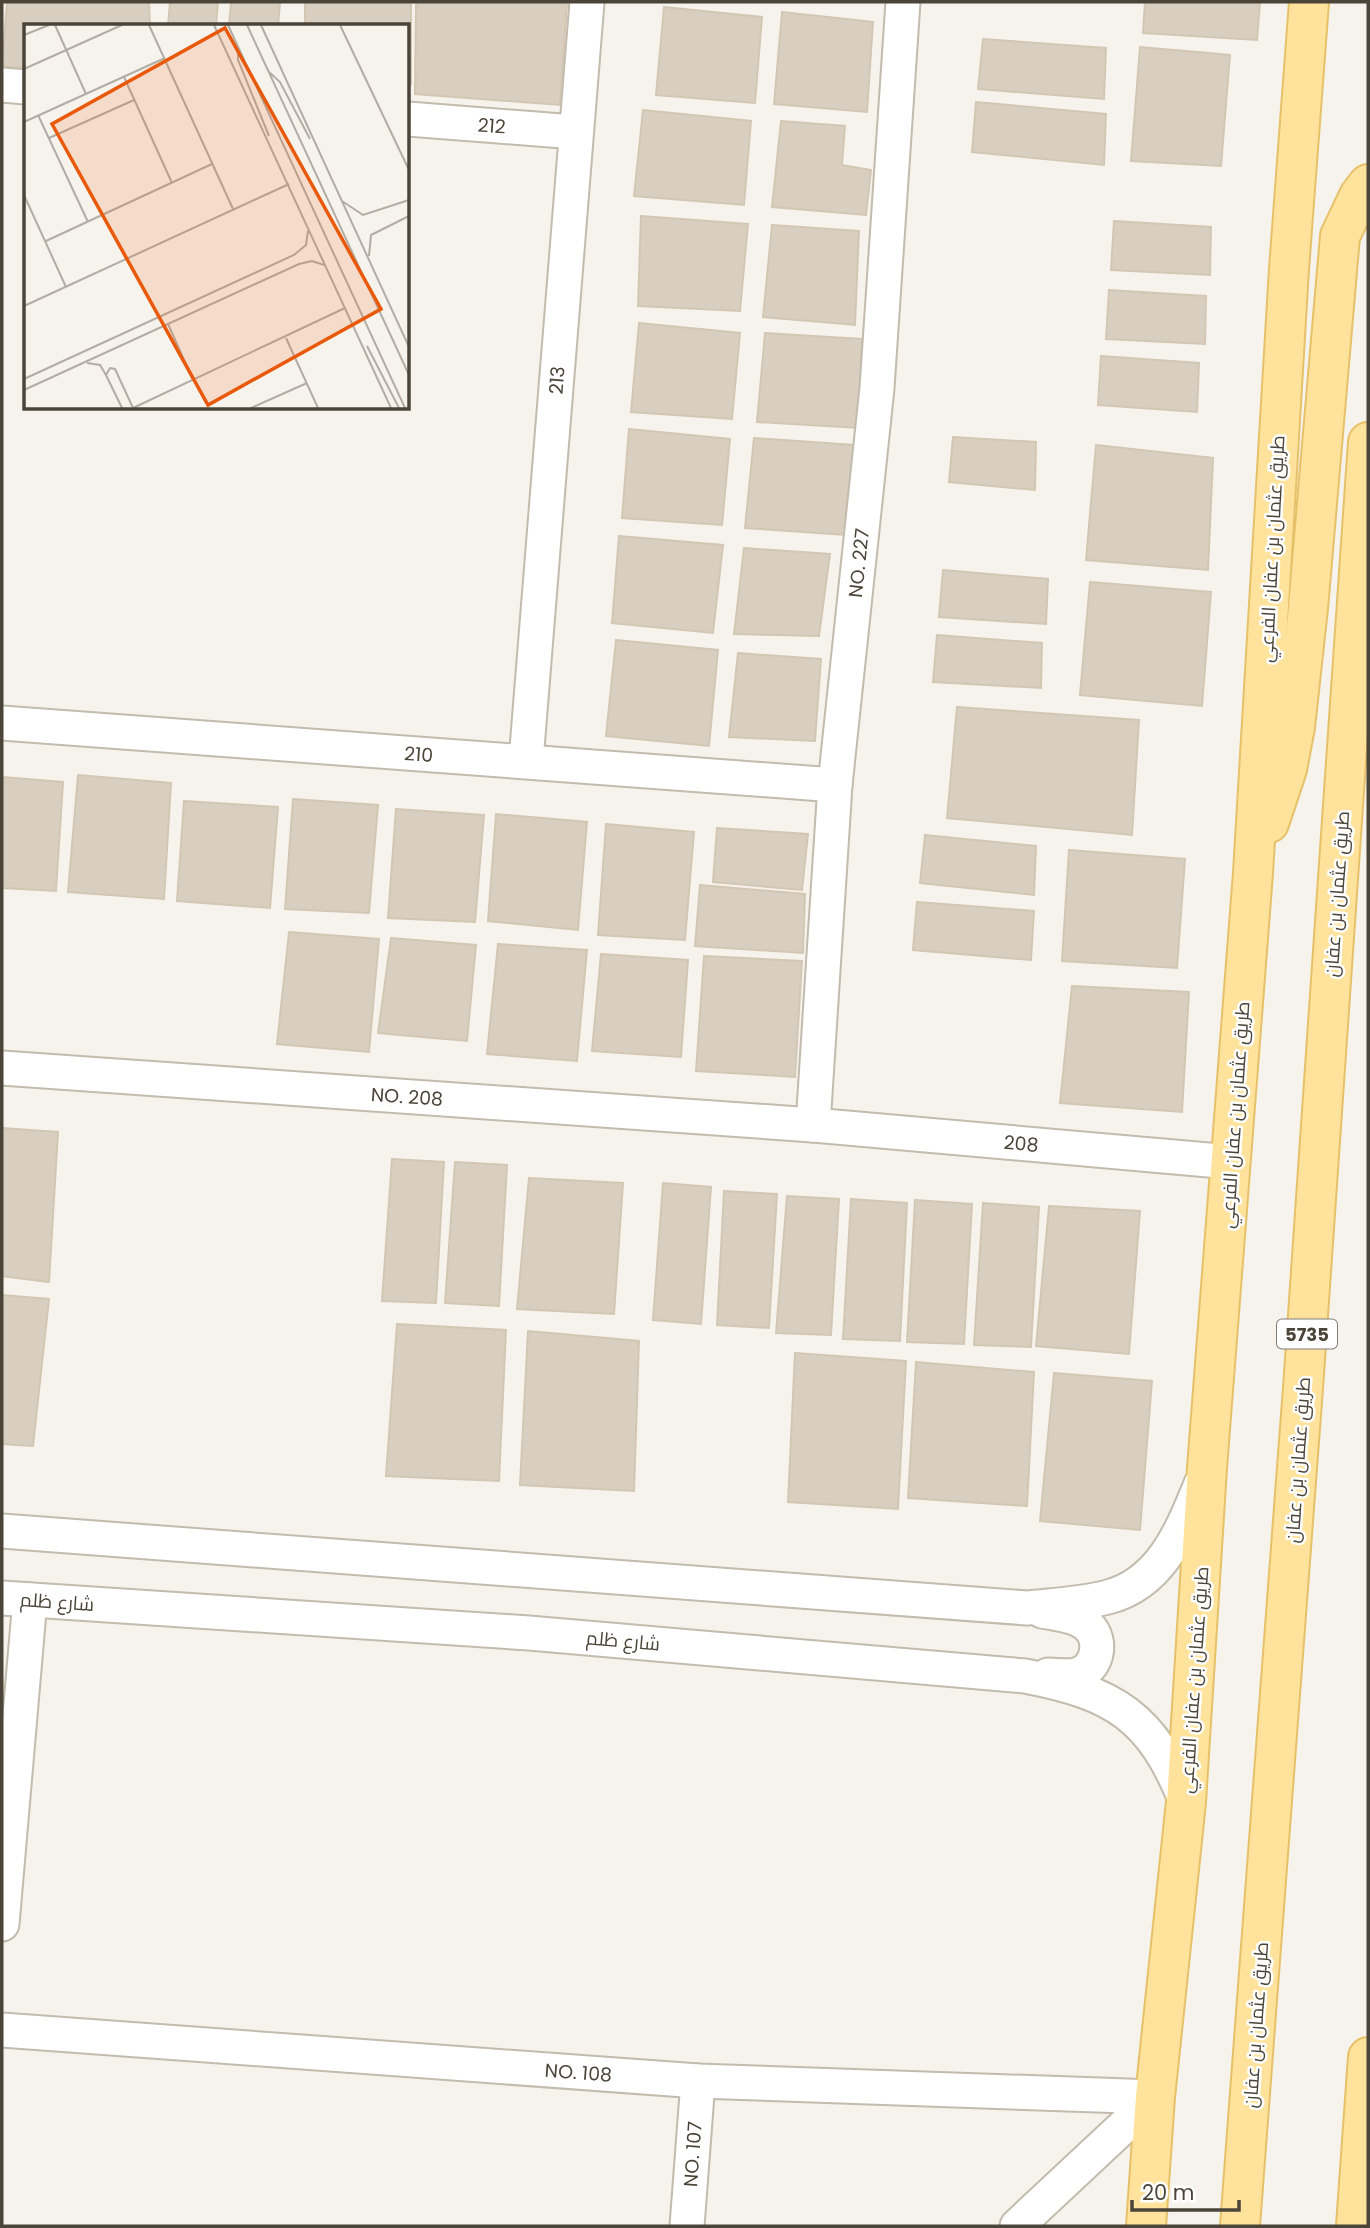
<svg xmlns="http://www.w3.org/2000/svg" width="1370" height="2228" font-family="Poppins,Cairo,sans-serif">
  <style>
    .building { fill: #d8cfc1; stroke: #d3c7b4; stroke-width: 2 }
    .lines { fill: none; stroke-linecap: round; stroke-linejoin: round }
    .minor-casing { stroke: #c2bbae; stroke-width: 37 }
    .major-casing { stroke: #e6c16a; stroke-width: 42 }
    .minor { stroke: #fff; stroke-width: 33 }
    .major { stroke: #ffe39c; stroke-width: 38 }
    .labels { text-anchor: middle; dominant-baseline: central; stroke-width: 5; stroke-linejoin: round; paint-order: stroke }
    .shield { fill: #fff; stroke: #817c74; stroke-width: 2 }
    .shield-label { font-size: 18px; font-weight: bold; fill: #4b4439 }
    .street-label { font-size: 19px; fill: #4b4439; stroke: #fff }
    .inset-road { fill: none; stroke: #b2ada4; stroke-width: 2 }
    .view { fill: #e8590c; fill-opacity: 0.15; stroke: #e8590c; stroke-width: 3.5 }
    .inset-edge { fill: none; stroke: #4b4439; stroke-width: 3.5 }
  </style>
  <rect width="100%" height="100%" fill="#f6f3ec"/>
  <!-- building -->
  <g class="building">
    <path d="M 7,2 L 149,2 L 150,26 L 26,26 L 26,68 L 2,67 Z"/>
    <path d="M 170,2 L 218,2 L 216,26 L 168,26 Z"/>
    <path d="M 231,2 L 280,2 L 278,26 L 229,26 Z"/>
    <path d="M 305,2 L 411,2 L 411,84 L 408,84 L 408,26 L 305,26 Z"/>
    <path d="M 416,2 L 567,2 L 560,105 L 415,94 Z"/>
    <path d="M 1145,2 L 1260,2 L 1257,40 L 1143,33 Z"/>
    <path d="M 664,7 L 762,17 L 755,103 L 656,95 Z"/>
    <path d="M 782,12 L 873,22 L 867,112 L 774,104 Z"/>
    <path d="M 983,39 L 1106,48 L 1104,99 L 978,89 Z"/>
    <path d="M 1140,47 L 1230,55 L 1221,166 L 1131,161 Z"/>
    <path d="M 976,102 L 1106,114 L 1104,165 L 972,152 Z"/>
    <path d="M 643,110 L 751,121 L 744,205 L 634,196 Z"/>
    <path d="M 781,121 L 845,126 L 842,165 L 871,170 L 866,215 L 772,207 Z"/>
    <path d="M 641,216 L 748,224 L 740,311 L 638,306 Z"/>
    <path d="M 1114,221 L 1211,227 L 1210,275 L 1111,270 Z"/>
    <path d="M 772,225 L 859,231 L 855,325 L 763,317 Z"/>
    <path d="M 1109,290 L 1206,296 L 1205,344 L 1106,339 Z"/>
    <path d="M 639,323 L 740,333 L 732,419 L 631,412 Z"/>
    <path d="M 765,333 L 862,339 L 859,428 L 757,422 Z"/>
    <path d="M 1101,356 L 1199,363 L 1197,412 L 1098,405 Z"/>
    <path d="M 629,429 L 730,439 L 722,525 L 622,518 Z"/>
    <path d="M 953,437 L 1036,442 L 1035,490 L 949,482 Z"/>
    <path d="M 754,438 L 854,445 L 846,535 L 745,528 Z"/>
    <path d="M 1096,445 L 1213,458 L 1208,570 L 1086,560 Z"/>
    <path d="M 619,536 L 723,545 L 713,633 L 612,623 Z"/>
    <path d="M 744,548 L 830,554 L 819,636 L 734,634 Z"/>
    <path d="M 943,570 L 1048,579 L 1046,624 L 939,617 Z"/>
    <path d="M 1090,582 L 1211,592 L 1202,706 L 1080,695 Z"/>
    <path d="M 937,635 L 1042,643 L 1041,688 L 933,682 Z"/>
    <path d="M 616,640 L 718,650 L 709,746 L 606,736 Z"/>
    <path d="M 738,653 L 821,659 L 815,741 L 729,737 Z"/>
    <path d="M 957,707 L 1139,720 L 1132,835 L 947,818 Z"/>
    <path d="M 78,775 L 171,783 L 164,899 L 68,892 Z"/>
    <path d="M 2,777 L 63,782 L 56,891 L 2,888 Z"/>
    <path d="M 293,799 L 378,805 L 369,913 L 285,909 Z"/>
    <path d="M 184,801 L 278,807 L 270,908 L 177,901 Z"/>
    <path d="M 396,809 L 484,815 L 475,922 L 388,918 Z"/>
    <path d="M 496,814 L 587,822 L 578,930 L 488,921 Z"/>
    <path d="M 606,824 L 694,832 L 685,940 L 598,935 Z"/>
    <path d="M 717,828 L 808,834 L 802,890 L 713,882 Z"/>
    <path d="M 925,835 L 1036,846 L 1034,895 L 920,883 Z"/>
    <path d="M 1069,850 L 1185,859 L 1177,968 L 1062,961 Z"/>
    <path d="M 700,885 L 805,894 L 803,953 L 695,946 Z"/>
    <path d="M 917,902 L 1034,911 L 1031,960 L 913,950 Z"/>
    <path d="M 289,932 L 379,939 L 369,1052 L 277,1044 Z"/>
    <path d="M 391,938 L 476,945 L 467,1041 L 378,1033 Z"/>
    <path d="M 498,944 L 587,950 L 577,1061 L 487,1054 Z"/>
    <path d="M 601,954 L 688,960 L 681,1057 L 592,1051 Z"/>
    <path d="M 704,956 L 802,961 L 795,1077 L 696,1071 Z"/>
    <path d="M 1072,986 L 1189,992 L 1182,1112 L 1060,1103 Z"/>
    <path d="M 2,1128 L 58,1132 L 49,1282 L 2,1276 Z"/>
    <path d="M 392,1159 L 444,1162 L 436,1303 L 382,1301 Z"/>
    <path d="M 455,1162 L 507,1165 L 499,1306 L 445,1303 Z"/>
    <path d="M 529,1178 L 623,1183 L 614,1314 L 517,1309 Z"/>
    <path d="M 663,1183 L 711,1187 L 701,1324 L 653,1320 Z"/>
    <path d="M 724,1191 L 777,1194 L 769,1328 L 717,1325 Z"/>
    <path d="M 787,1196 L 839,1199 L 831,1335 L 776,1333 Z"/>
    <path d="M 851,1199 L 907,1203 L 900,1341 L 843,1339 Z"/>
    <path d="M 915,1200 L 972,1204 L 964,1344 L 907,1342 Z"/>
    <path d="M 983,1203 L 1039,1207 L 1031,1347 L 974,1345 Z"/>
    <path d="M 1049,1206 L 1140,1211 L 1129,1354 L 1036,1346 Z"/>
    <path d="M 2,1295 L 49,1299 L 33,1446 L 2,1444 Z"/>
    <path d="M 397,1324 L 506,1330 L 499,1481 L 386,1476 Z"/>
    <path d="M 528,1331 L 639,1341 L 634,1491 L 520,1485 Z"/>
    <path d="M 795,1353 L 906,1361 L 898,1509 L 788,1502 Z"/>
    <path d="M 916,1362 L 1034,1372 L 1027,1506 L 908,1498 Z"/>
    <path d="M 1054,1373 L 1152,1381 L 1140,1530 L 1040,1521 Z"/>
  </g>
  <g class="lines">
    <!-- minor casing -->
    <g class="minor-casing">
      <g id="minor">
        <path d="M 2,85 L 26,87"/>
        <path id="s1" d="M 408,119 L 575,132"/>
        <path id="s2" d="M 2,723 L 835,785"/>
        <path id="s3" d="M 526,761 L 587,2"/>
        <path id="s4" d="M 2,1068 L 813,1125 L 1231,1162"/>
        <path id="s5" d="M 813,1125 L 835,785 L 877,388 L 903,2"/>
        <path d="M 2,1531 L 1027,1608 C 1053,1605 1082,1604 1108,1597 C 1162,1583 1182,1530 1201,1484"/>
        <path d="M 2,1598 L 529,1633 L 1025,1676 C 1114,1693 1152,1716 1186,1802"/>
        <path d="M 1042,1611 C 1056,1614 1077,1615 1088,1626 C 1104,1641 1097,1670 1076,1675 C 1068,1677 1057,1675 1048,1675"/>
        <path d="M 2,1924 L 30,1600"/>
        <path id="s6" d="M 2,2030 L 698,2081 L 1155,2097"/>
        <path id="s7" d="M 687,2226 L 698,2081"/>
        <path d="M 1017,2226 L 1155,2097"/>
      </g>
    </g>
    <!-- major casing -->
    <g class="major-casing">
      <g id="major">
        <path d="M 1269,823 L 1287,769 L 1295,727 L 1308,608 L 1340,236 L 1359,196 L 1368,184"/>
        <path d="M 1146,2226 L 1155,2097 L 1186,1802 L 1207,1468 L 1253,873 L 1289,269 L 1309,2"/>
        <path d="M 1240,2226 L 1303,1388 L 1368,442"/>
        <path d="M 1356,2226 L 1368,2057"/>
      </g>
    </g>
    <!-- minor -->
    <use href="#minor" class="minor"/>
    <!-- major -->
    <use href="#major" class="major"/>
  </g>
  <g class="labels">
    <!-- shield labels -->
    <rect class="shield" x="1277" y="1319.5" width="60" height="29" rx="5"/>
    <g class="shield-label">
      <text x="1307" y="1334">5735</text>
    </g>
    <!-- street labels -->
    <g class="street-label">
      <text stroke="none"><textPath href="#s1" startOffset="84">212</textPath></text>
      <text stroke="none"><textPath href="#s3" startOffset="382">213</textPath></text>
      <text transform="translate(1272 549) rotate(-87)">طريق عثمان بن عفان الفرعي</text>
      <text stroke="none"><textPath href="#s5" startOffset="564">NO. 227</textPath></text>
      <text stroke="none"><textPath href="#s2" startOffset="418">210</textPath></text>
      <text transform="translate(1337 894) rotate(-86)">طريق عثمان بن عفان</text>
      <text stroke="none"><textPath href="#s4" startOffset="406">NO. 208</textPath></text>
      <text transform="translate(1235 1115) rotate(-86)">طريق عثمان بن عفان الفرعي</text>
      <text stroke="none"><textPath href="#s4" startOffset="1022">208</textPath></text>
      <text transform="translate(1298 1460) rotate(-86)">طريق عثمان بن عفان</text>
      <text transform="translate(57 1602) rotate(4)">شارع ظلم</text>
      <text transform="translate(623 1641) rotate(5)">شارع ظلم</text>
      <text transform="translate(1194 1680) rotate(-86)">طريق عثمان بن عفان الفرعي</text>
      <text transform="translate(1256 2025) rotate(-86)">طريق عثمان بن عفان</text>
      <text stroke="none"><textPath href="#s6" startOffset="578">NO. 108</textPath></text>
      <text stroke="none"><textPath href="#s7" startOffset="72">NO. 107</textPath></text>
    </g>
  </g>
  <!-- overview -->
  <g transform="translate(24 24)">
    <rect width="385" height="385" fill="#f6f3ec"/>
    <path class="inset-road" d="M 31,1 L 62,70M 125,1 L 209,185M 190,1 L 367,384M 204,1 L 381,384M 223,1 L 385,351M 237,1 L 385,323M 316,1 L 385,146M 0,11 L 25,1M 214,25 L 214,36 L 245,112M 0,45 L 98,1M 244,47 L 256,58 L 286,115M 100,53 L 148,159M 14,91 L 64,198M 0,98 L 141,34M 25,114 L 110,76M 0,171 L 42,263M 318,177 L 339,191 L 385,176M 22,217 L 188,140M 345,232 L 347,211 L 385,192M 0,282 L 265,160M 144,300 L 169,356M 262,314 L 294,384M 343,322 L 375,384M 63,339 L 76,341 L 82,351M 0,355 L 270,231 L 282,221 L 284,207M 0,366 L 275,240 L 288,237 L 300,241M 98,384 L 82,351 L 86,344 L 91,345 L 109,384M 109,384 L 321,284M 227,384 L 283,359"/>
    <path class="view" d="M 201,4 L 357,285 L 184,381 L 28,100 Z"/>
    <rect width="385" height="385" class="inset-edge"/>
  </g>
  <!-- border -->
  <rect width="1370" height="2228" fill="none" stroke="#4b4439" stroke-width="7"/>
  <!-- scale -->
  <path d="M1132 2200v10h107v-10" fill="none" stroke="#4b4439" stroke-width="3.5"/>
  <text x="1142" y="2200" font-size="21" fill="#4b4439" stroke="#ffffff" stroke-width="5" paint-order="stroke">20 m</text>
</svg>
